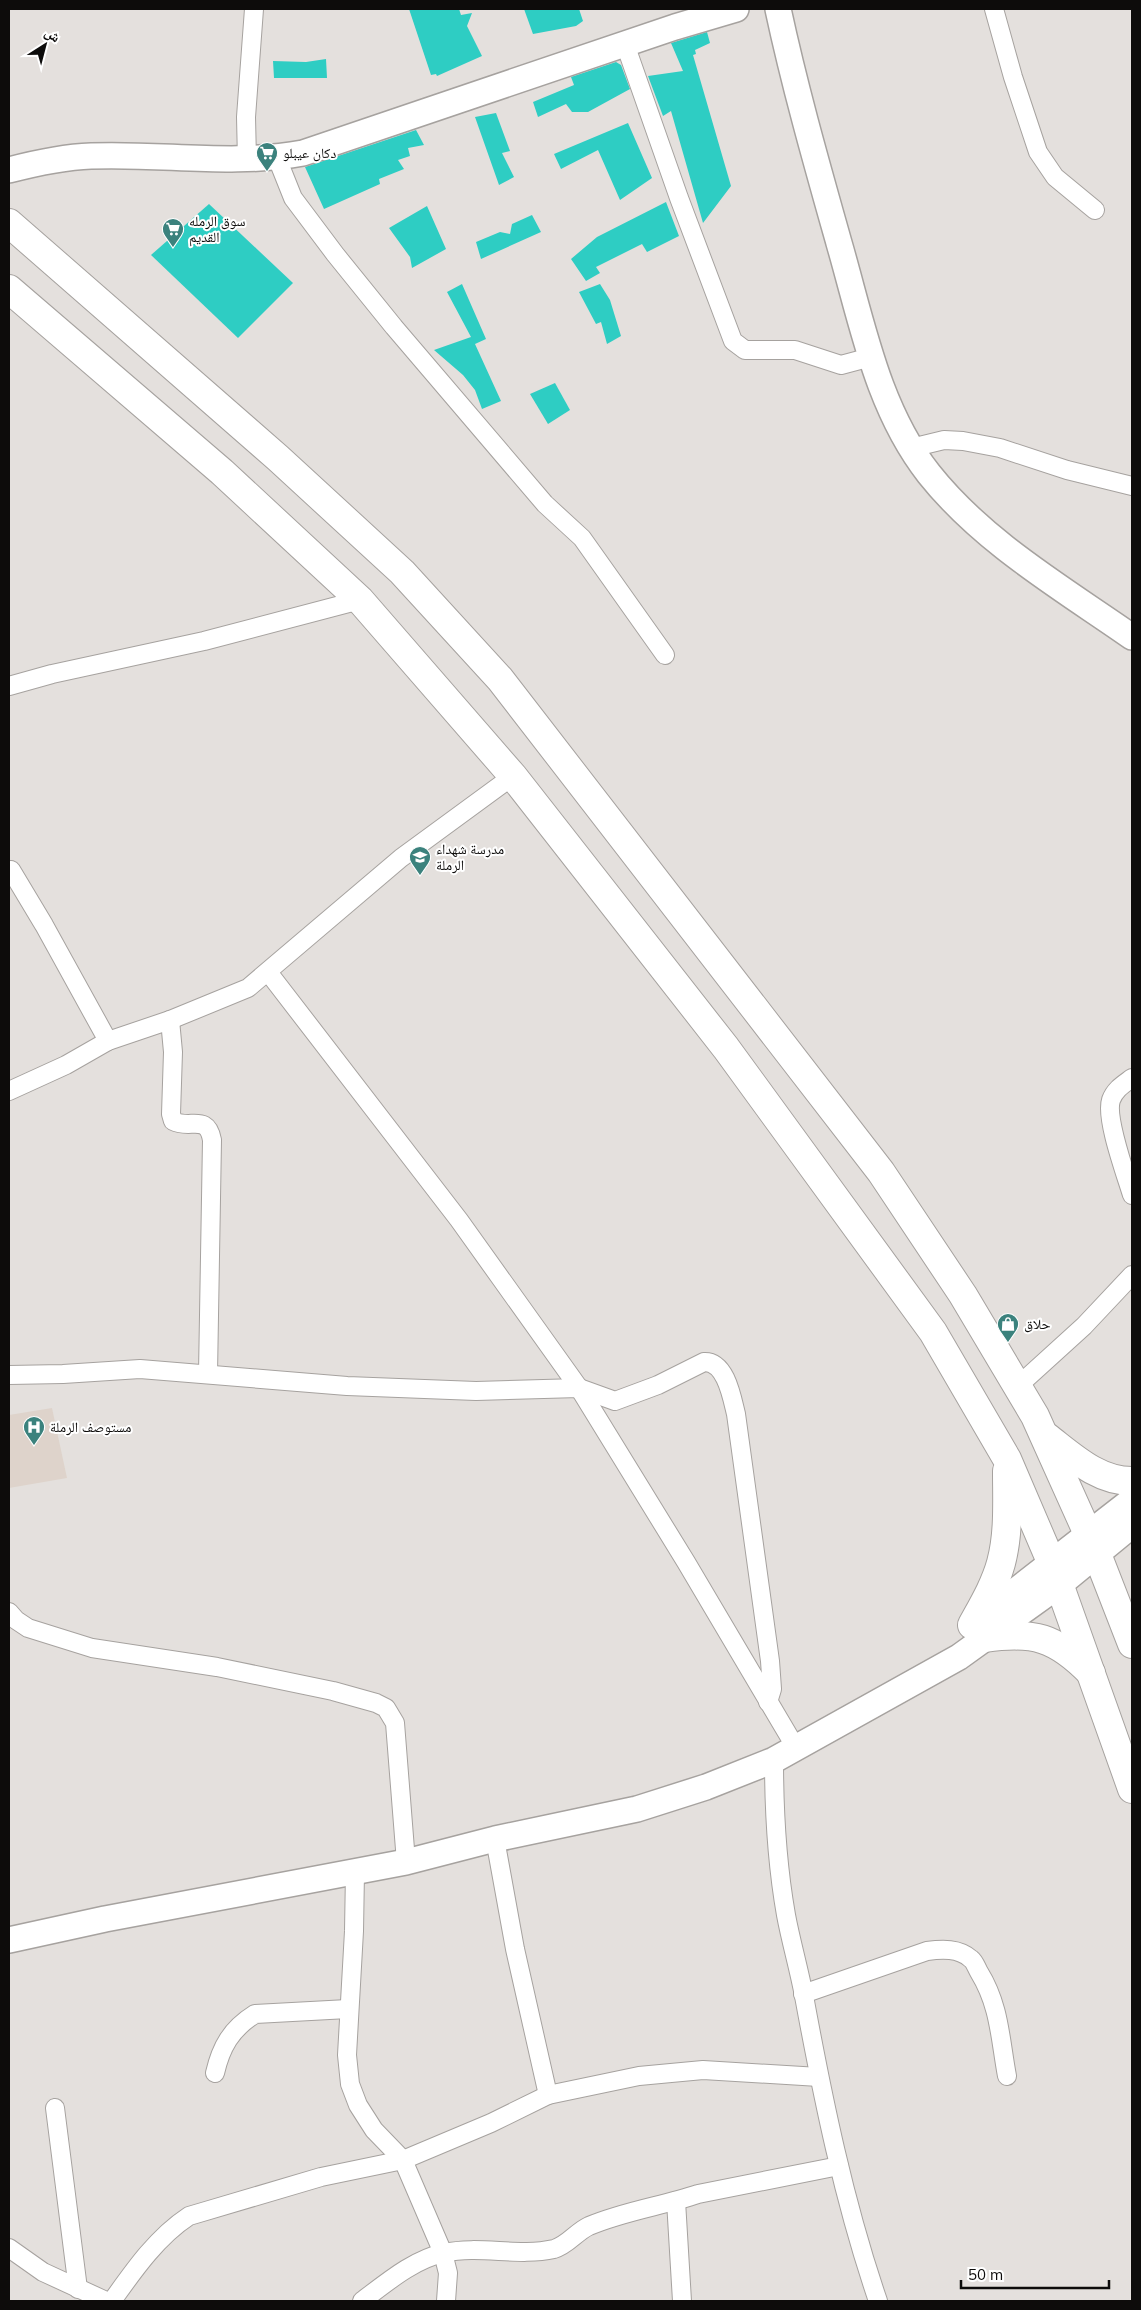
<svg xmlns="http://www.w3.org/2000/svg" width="1141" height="2310" font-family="Mulish,'Noto Naskh Arabic',sans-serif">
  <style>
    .built { fill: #ded3cb }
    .building { fill: #2ecdc3 }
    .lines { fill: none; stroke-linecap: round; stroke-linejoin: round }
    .street-casing { stroke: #a6a29f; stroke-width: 20 }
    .secondary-casing { stroke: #a6a29f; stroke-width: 28 }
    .primary-casing { stroke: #a6a29f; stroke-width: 30 }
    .street { stroke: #fff; stroke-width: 18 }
    .secondary { stroke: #fff; stroke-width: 25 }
    .primary { stroke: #fff; stroke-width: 28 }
    .labels { text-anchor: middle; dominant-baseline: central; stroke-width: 4; stroke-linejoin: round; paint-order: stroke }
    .poi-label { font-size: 14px; fill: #0d0c0b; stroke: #fff; text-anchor: start }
  </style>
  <rect width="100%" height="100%" fill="#e4e0dd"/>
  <!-- built -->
  <path class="built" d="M 52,1408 L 67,1478 L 9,1488 L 9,1415 Z"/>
  <!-- building -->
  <g class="building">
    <path d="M 409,9 L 459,9 L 461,15 L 472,13 L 467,26 L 482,56 L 437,76 L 436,74 L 431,75 Z"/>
    <path d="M 524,9 L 579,9 L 583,21 L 576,26 L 533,34 Z"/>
    <path d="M 707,32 L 710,43 L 695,50 L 696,54 L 693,55 L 731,186 L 703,223 L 671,111 L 663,116 L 648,76 L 683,71 L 671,43 Z"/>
    <path d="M 326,59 L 327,78 L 274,78 L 273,61 L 306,62 Z"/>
    <path d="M 616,62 L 621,65 L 630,89 L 588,112 L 572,112 L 566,104 L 538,117 L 533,102 L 574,85 L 571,77 Z"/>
    <path d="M 496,113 L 510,151 L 502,153 L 514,177 L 499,185 L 475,117 Z"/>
    <path d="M 628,123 L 652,178 L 620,200 L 598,150 L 561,169 L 554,154 Z"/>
    <path d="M 416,130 L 424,145 L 408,148 L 410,156 L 398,160 L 404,169 L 379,179 L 380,184 L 324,209 L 305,167 Z"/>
    <path d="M 666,202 L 679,236 L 647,252 L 642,244 L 596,267 L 600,273 L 586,281 L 571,259 L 597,237 Z"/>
    <path d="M 209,204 L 293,283 L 238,338 L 151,255 Z"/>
    <path d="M 427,206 L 446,249 L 412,268 L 410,257 L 389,228 Z"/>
    <path d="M 532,215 L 541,232 L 481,259 L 476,242 L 500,232 L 510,234 L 512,224 Z"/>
    <path d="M 462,284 L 486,339 L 475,344 L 501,401 L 482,409 L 475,390 L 463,375 L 434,350 L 471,337 L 447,292 Z"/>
    <path d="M 600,284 L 610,300 L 621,336 L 607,344 L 601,322 L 596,324 L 579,292 Z"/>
    <path d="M 555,383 L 570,410 L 548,424 L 530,394 Z"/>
  </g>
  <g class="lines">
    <!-- street casing -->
    <g class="street-casing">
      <g id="street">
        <path d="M 994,9 L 1013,77 L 1038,152 L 1055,177 L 1095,210"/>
        <path d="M 625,44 L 679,198 L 733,341 L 745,350 L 795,350 L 841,365 L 871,357"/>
        <path d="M 277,158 L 293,198 L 335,254 L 394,327 L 545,504 L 582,538 L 665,655"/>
        <path d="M 247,160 L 246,117 L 254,9"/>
        <path d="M 911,448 L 944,440 L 963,441 L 1000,448 L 1067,470 L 1132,486"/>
        <path d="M 9,686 L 52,674 L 204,641 L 360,600"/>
        <path d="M 11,870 L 44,925 L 108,1041"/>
        <path d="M 268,972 L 459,1220 L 579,1388 L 686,1562 L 796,1748"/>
        <path d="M 170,1020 L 173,1052 L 171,1114 L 173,1121 C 190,1130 207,1113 212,1140 L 208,1374"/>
        <path d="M 1132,1078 C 1124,1084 1115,1089 1111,1100 C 1105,1118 1126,1175 1132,1195"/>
        <path d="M 9,1091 L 66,1065 L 108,1041 L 170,1020 L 248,988 L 401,858 L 513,776"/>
        <path d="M 9,1375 L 63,1374 L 140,1369 L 347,1386 L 476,1391 L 579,1388 L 615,1401 L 658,1385 L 704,1362 C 726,1361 732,1398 736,1414 L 770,1661 L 772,1689 L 768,1702"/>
        <path d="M 1019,1385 L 1084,1326 L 1132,1275"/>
        <path d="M 9,1612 L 16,1620 L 28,1628 L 92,1648 L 217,1667 L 333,1691 L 376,1703 L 386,1708 L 395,1723 L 406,1862"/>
        <path d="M 774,1760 C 774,1812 777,1864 786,1915 C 791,1942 799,1969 804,1996 C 823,2099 844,2202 878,2301"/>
        <path d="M 495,1839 L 515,1949 L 548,2095 L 639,2076 L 703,2070 L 819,2077"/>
        <path d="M 355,1872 L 354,1931 L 347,2055 L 350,2084 L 358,2105 L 374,2130 L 403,2160 L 443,2253 L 448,2273 L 446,2301"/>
        <path d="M 803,1994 L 927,1951 C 942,1949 959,1948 971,1959 C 975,1962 977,1969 979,1972 C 1000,2006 1000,2039 1007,2076"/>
        <path d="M 215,2073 C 221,2047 231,2029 255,2014 L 348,2009"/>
        <path d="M 55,2108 L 78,2289"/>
        <path d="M 676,2201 L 682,2301"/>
        <path d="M 9,2248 L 43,2272 L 106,2301"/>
        <path d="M 112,2301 C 134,2270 157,2237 189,2216 L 321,2177 L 403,2160 L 491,2123 L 548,2095"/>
        <path d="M 362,2301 C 386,2283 414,2259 444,2253 C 480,2245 518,2257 554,2249 C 568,2245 576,2232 589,2226 C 624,2211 662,2206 698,2194 L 839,2166"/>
      </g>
    </g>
    <!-- secondary casing -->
    <g class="secondary-casing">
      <g id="secondary">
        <path d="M 778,9 C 795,88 817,165 839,243 C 862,322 877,408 929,474 C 983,542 1062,588 1132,637"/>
        <path d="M 9,170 C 36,163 63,157 91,156 C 162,153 233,166 303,153 L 675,27 L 736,9"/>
        <path d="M 973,1624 L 1132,1500"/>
        <path d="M 9,1940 L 105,1919 L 406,1862 L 495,1839 L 637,1809 L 706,1787 L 774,1760 L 959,1657 L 1059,1585 L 1132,1525"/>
      </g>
    </g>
    <!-- primary casing -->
    <g class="primary-casing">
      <g id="primary">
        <path d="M 9,223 L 278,458 L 402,572 L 500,679 L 881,1172 L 963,1295 L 1035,1416 L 1097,1554 L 1132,1644"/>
        <path d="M 9,289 L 222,472 L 360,600 L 513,776 L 726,1048 L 933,1332 L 1007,1459 L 1052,1564 L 1132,1789"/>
        <path d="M 1047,1437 C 1073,1457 1098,1481 1132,1481"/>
        <path d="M 972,1625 C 983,1605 995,1585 1001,1563 C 1009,1533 1007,1502 1007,1471"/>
        <path d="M 985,1638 C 1033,1631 1056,1637 1091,1673"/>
      </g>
    </g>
    <!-- street -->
    <use href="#street" class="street"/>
    <!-- secondary -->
    <use href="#secondary" class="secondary"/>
    <!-- primary -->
    <use href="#primary" class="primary"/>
  </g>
  <!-- icons -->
  <defs>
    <g id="supermarket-pin" transform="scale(1.125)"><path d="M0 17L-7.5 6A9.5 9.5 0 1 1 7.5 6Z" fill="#3b827d" stroke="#fff"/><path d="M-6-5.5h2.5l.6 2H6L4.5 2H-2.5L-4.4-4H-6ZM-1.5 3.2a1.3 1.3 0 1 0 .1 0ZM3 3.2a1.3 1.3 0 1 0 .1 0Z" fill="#fff"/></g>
    <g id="school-pin" transform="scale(1.125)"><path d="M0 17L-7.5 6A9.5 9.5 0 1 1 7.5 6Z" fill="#3b827d" stroke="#fff"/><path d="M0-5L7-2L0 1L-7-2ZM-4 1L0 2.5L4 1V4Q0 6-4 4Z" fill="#fff"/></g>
    <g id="shop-pin" transform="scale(1.125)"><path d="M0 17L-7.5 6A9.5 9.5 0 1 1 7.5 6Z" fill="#3b827d" stroke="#fff"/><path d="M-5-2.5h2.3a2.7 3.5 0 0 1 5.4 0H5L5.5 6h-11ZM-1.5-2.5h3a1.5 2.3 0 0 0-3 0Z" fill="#fff"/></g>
    <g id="hospital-pin" transform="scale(1.125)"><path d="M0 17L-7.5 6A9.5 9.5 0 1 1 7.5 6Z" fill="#3b827d" stroke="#fff"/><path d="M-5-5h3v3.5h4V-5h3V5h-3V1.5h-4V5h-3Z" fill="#fff"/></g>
  </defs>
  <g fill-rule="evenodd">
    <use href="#supermarket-pin" x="267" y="153"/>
    <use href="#supermarket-pin" x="173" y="229"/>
    <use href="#school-pin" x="420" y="857"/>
    <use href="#shop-pin" x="1008" y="1324"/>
    <use href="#hospital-pin" x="34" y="1427"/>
  </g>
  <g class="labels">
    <!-- poi labels -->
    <g class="poi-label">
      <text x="283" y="153">دكان عيبلو</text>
      <text x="189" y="221">سوق الرمله<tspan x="189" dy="16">القديم</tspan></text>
      <text x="436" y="849">مدرسة شهداء<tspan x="436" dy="16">الرملة</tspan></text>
      <text x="1024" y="1324">حلاق</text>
      <text x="50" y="1427">مستوصف الرملة</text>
    </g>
  </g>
  <!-- border -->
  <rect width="1141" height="2310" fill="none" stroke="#0d0c0b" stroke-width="20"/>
  <!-- north arrow -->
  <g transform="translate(45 45) rotate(36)" stroke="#ffffff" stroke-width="4" paint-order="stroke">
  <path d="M0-4L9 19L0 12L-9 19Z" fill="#0d0c0b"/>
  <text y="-8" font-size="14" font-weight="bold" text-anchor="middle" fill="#0d0c0b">ش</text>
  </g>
  <!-- scale -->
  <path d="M961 2280v8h148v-8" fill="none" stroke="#0d0c0b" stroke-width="2.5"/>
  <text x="968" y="2280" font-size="15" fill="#0d0c0b" stroke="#ffffff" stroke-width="4" paint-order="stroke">50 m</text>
</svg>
